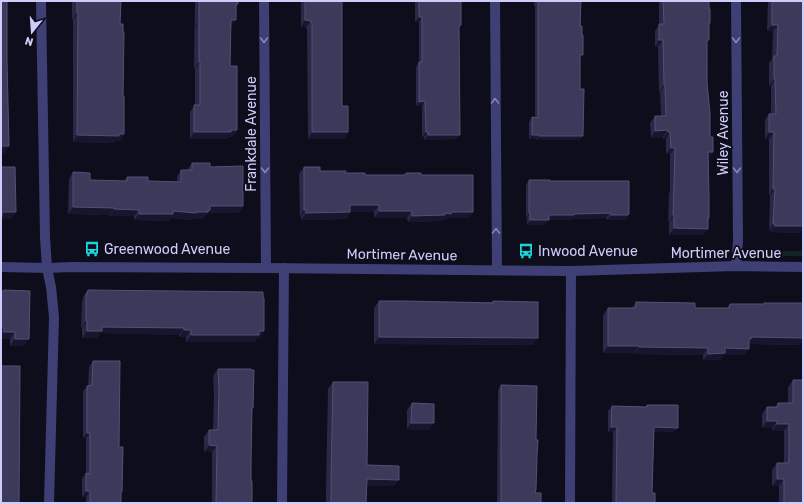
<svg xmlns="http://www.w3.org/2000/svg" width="804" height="504" font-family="Rubik,sans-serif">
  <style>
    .green { fill: #112422 }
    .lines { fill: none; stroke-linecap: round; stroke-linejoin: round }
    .minor { stroke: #3d3f75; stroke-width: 10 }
    .wall { fill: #2b2747 }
    .shaded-wall { fill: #18152e }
    .building { fill: #3d395b; stroke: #545074 }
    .oneway { stroke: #8686b8 }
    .labels { text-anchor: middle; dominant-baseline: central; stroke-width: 3.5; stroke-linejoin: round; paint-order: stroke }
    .street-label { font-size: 14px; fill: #cecdfa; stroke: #0e0d1b }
    .poi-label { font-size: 14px; fill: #cecdfa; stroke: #0e0d1b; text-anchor: start }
  </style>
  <rect width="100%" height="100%" fill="#0e0d1b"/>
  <!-- green -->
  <path class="green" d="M 762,251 L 803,251 L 803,256 L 767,256 L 759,253 Z"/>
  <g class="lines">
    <!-- minor -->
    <g class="minor">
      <path d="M 41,1 L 45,237 L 47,268 L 51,287 L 54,317 L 49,503"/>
      <path d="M 264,1 L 266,268"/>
      <path d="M 495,1 L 497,270"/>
      <path d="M 736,1 L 738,241 L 736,266"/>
      <path d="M 1,267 L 47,268 L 71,267 L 266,268 L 571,271 L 736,266 L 803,267"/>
      <path d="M 282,503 L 284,268"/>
      <path d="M 570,503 L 571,271"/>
    </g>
  </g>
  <!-- wall -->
  <g class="wall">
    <path d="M 72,1 L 121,1 L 120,24 L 124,134 L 120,141 L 115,141 L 114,143 L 73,142 L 73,20 L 72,20 Z"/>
    <path d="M 195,1 L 238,1 L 238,4 L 236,7 L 231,27 L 230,66 L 237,130 L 232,137 L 228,137 L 226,139 L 190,139 L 190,112 L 195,105 L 195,69 L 194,69 Z"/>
    <path d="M 301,1 L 342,1 L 342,106 L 348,132 L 344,139 L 308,139 L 307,30 L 306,27 L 301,27 Z"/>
    <path d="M 415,1 L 461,1 L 461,25 L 459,28 L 457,139 L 424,140 L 424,137 L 422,137 L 422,106 L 416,106 L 416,67 L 419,62 L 419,22 L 415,22 Z"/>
    <path d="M 534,1 L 581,1 L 580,89 L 580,140 L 536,140 L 536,139 L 529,139 L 529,122 L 532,117 L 535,117 L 535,6 L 534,6 Z"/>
    <path d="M 659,1 L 709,1 L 710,23 L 709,25 L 707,44 L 709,218 L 703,235 L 669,235 L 669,222 L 668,222 L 669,193 L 670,192 L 670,154 L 666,154 L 666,139 L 663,139 L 663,137 L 651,138 L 650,123 L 655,116 L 661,116 L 660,92 L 659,92 L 658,47 L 655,47 L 655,31 L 659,25 Z"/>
    <path d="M 768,1 L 803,1 L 803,233 L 771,232 L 771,231 L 769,231 L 770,196 L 769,196 L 769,139 L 765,139 L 765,120 L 769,114 L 771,114 L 771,86 L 769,86 L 769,63 L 772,59 L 773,31 L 767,31 Z"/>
    <path d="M 192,163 L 210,167 L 243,206 L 239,213 L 208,213 L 203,219 L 192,219 L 192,220 L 171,218 L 169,221 L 134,220 L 134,216 L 109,216 L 109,215 L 68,214 L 69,179 L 73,172 L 90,180 L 124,181 L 127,177 L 148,181 L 177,182 L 177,177 L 181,170 L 187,170 Z"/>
    <path d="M 304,167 L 320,171 L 365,175 L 404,175 L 406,173 L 421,175 L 473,212 L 468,218 L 448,218 L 446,220 L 442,220 L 441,221 L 408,222 L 407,218 L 374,218 L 374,212 L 350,212 L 346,219 L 301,220 L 301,217 L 300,217 L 299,174 Z"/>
    <path d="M 529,180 L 550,181 L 629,214 L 625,220 L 607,220 L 606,218 L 572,219 L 571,220 L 548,220 L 545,225 L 527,225 L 527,218 L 526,218 L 526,185 Z"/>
    <path d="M 88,290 L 264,331 L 259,338 L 257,338 L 254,342 L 186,342 L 186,337 L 179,337 L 179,335 L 100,333 L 97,338 L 82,338 L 82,328 L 81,328 L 82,301 L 83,300 L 83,297 Z"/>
    <path d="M 1,291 L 24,346 L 10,346 L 10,339 L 1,339 Z"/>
    <path d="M 379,301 L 492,302 L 493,301 L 538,338 L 533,345 L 374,344 L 374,308 Z"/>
    <path d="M 636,302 L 695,308 L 727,308 L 730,304 L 764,304 L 764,303 L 803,303 L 803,345 L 749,344 L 749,349 L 744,355 L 724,355 L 720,360 L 703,360 L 703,355 L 634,354 L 634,353 L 603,353 L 603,315 L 608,308 L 632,308 Z"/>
    <path d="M 93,361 L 119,447 L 121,503 L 86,503 L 86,497 L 82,497 L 82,479 L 86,473 L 86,438 L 83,438 L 83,391 L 88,386 L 89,367 Z"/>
    <path d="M 218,369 L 252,410 L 251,481 L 252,503 L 212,503 L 212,452 L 204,452 L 204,437 L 209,430 L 213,430 L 214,395 L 213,376 Z"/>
    <path d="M 793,380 L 803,503 L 779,503 L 779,486 L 772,486 L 772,470 L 777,463 L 784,463 L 784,431 L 772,431 L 772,428 L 762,428 L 762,414 L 767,407 L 775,407 L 778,403 L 788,403 L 788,387 Z"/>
    <path d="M 333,382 L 367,465 L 394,486 L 367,486 L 366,503 L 326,503 L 326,488 L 328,389 Z"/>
    <path d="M 501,385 L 536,440 L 537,455 L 537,456 L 535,493 L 541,503 L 497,503 L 498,390 Z"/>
    <path d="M 412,403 L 429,430 L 407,429 L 407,410 Z"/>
    <path d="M 647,405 L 674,432 L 654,432 L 652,493 L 655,503 L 612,503 L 613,432 L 608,432 L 608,411 L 612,406 L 645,407 Z"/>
  </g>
  <!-- shaded-wall -->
  <g class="shaded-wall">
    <path d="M 77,13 L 78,13 L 73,20 L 72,20 Z"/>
    <path d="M 419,17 L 422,17 L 419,22 L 415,22 Z"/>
    <path d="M 231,20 L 236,20 L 231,27 Z"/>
    <path d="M 305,20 L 311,21 L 306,27 L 301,27 Z"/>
    <path d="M 199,22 L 200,22 L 195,28 L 194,28 Z"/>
    <path d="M 772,25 L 778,25 L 773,31 L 767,31 Z"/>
    <path d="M 659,40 L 663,40 L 658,47 L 655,47 Z"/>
    <path d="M 199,62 L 200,62 L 195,69 L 194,69 Z"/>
    <path d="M 774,79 L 775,79 L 771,86 L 769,86 Z"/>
    <path d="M 664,85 L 665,85 L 660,92 L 659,92 Z"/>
    <path d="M 425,101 L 422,106 L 416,106 L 419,102 Z"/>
    <path d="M 237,130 L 232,137 L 228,137 L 226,139 L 190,139 L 194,132 Z"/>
    <path d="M 668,130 L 663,137 L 651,138 L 655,131 Z"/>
    <path d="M 312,132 L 348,132 L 344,139 L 308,139 Z"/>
    <path d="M 426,132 L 428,132 L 424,137 L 422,137 Z"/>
    <path d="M 668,132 L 670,132 L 666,139 L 663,139 Z"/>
    <path d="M 769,132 L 774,132 L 769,139 L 765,139 Z"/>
    <path d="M 119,134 L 124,134 L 120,141 L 115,141 L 114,143 L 73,142 L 77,135 Z"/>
    <path d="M 428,135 L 460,135 L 457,139 L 424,140 Z"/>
    <path d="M 532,135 L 539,135 L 536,139 L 529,139 Z"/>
    <path d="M 539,136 L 583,136 L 580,140 L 536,140 Z"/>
    <path d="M 1,146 L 9,146 L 5,153 L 1,153 Z"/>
    <path d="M 671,148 L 675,148 L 670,154 L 666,154 Z"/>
    <path d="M 708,152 L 713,152 L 709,159 Z"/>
    <path d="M 773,189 L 775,189 L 770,196 L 769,196 Z"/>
    <path d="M 350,205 L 379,205 L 374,212 L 350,212 L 346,219 L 301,220 L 306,213 Z"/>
    <path d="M 210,206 L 243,206 L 239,213 L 208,213 L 203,219 L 192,219 L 192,220 L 171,218 L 169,221 L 134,220 L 139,214 L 173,211 L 196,212 Z"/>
    <path d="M 73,207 L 114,208 L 109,215 L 68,214 Z"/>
    <path d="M 114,209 L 139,210 L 134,216 L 109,216 Z"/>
    <path d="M 304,210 L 306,210 L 301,217 L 300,217 Z"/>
    <path d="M 379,211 L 412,211 L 407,218 L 374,218 Z"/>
    <path d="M 2,212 L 16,212 L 11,219 L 1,219 L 1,213 Z"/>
    <path d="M 452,212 L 473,212 L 468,218 L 448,218 L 446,220 L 442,220 L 441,221 L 408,222 L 412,216 L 445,213 Z"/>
    <path d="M 529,213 L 530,213 L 527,218 L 526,218 Z"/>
    <path d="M 610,213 L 606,218 L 572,219 L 571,220 L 548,220 L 545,225 L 527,225 L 530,220 L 549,215 L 575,214 Z"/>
    <path d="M 629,214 L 625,220 L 607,220 L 611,215 Z"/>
    <path d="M 673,215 L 674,215 L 669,222 L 668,222 Z"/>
    <path d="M 773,224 L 775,224 L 771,231 L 769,231 Z"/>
    <path d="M 775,226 L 803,226 L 803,233 L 771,232 Z"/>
    <path d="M 674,228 L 708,229 L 703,235 L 669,235 Z"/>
    <path d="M 86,321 L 87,321 L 82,328 L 81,328 Z"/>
    <path d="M 102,327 L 184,328 L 179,335 L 100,333 L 97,338 L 82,338 L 87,331 Z"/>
    <path d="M 1,328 L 4,328 L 1,332 Z"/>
    <path d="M 184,330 L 191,330 L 186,337 L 179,337 Z"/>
    <path d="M 259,331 L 264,331 L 259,338 L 257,338 L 254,342 L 186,342 L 191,335 Z"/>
    <path d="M 4,332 L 15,332 L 10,339 L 1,339 L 1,336 Z"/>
    <path d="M 379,337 L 538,338 L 533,345 L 374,344 Z"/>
    <path d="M 751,337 L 803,338 L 803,345 L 747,344 L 749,339 Z"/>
    <path d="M 15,339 L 29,339 L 24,346 L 10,346 Z"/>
    <path d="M 608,346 L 639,346 L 634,353 L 603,353 Z"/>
    <path d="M 639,347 L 708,348 L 703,355 L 634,354 Z"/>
    <path d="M 725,348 L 749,349 L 744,355 L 724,355 L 720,360 L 703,360 L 708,354 Z"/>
    <path d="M 767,421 L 777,421 L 772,428 L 762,428 Z"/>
    <path d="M 411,423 L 434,423 L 429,430 L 407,429 Z"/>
    <path d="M 777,424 L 789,424 L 784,431 L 772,431 Z"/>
    <path d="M 611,427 L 617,427 L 613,432 L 608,432 Z"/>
    <path d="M 654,427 L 678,428 L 674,432 L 651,432 Z"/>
    <path d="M 87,433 L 90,433 L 86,438 L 83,438 Z"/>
    <path d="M 209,445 L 217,446 L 212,452 L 204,452 Z"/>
    <path d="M 367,479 L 399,480 L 394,486 L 362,486 Z"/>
    <path d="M 777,479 L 784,479 L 779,486 L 772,486 Z"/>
    <path d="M 86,491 L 90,491 L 86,497 L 82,497 Z"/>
  </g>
  <!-- building -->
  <g class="building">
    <path d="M 1,1 L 7,1 L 7,61 L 9,146 L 1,146 Z"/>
    <path d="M 77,1 L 121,1 L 120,24 L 123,24 L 123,32 L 124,32 L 123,96 L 124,96 L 124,134 L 119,134 L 119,136 L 77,135 L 78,13 L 77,13 Z"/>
    <path d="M 199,1 L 238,1 L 238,4 L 236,4 L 236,20 L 231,20 L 230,66 L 237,66 L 237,130 L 231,130 L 231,132 L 194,132 L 194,105 L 200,105 L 200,62 L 199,62 Z"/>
    <path d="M 305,1 L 342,1 L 342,106 L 348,106 L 348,132 L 312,132 L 312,23 L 311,21 L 305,20 Z"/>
    <path d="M 419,1 L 461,1 L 461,25 L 459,26 L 460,135 L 428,135 L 428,132 L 426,132 L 425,101 L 419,102 L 419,62 L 422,62 L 422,17 L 419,17 Z"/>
    <path d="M 537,1 L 581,1 L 580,26 L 582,26 L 582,35 L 583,35 L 583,55 L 580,55 L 580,89 L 584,89 L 583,136 L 539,136 L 539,135 L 532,135 L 532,117 L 538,118 L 538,1 Z"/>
    <path d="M 663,1 L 709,1 L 709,9 L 710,9 L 710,23 L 709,23 L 709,40 L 707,40 L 707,83 L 710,113 L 710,137 L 713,137 L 713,152 L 708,152 L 709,196 L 709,218 L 708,218 L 708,229 L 674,228 L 674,215 L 673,215 L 674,186 L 675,148 L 671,148 L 670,132 L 668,132 L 668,130 L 655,131 L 655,116 L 666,116 L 665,85 L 664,85 L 663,40 L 659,40 L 659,24 L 664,24 Z"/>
    <path d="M 772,1 L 803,1 L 803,226 L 775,226 L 775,224 L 773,224 L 775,189 L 773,189 L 774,132 L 769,132 L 769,114 L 776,114 L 775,79 L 774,79 L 774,56 L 777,56 L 778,25 L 772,25 Z"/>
    <path d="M 192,163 L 210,163 L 210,167 L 243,166 L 243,206 L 210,206 L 210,210 L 208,210 L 208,212 L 196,212 L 196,213 L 173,211 L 173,214 L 139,214 L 139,210 L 114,209 L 114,208 L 73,207 L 73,172 L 90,173 L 90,180 L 127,181 L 127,177 L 148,177 L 148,181 L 181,182 L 181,170 L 192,170 Z"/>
    <path d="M 1,167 L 15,167 L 16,212 L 2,212 L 2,217 L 1,217 Z"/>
    <path d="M 304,167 L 320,167 L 320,171 L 346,171 L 345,173 L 365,173 L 365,175 L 405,175 L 406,173 L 421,173 L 421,175 L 473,175 L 473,212 L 452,212 L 451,214 L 445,213 L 445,215 L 412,216 L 412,211 L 379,211 L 379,205 L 350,205 L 350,212 L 306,213 L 306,210 L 304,210 Z"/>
    <path d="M 529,180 L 550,180 L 550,181 L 629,181 L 629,214 L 628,214 L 628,215 L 611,215 L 610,213 L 575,214 L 574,215 L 549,215 L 549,220 L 530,220 L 530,213 L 529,213 Z"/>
    <path d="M 4,290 L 30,291 L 29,339 L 15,339 L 15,332 L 4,332 L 4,328 L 1,328 L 1,291 L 4,291 Z"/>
    <path d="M 88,290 L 263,292 L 263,298 L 264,298 L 264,331 L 259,331 L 259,335 L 191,335 L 191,330 L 184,330 L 184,328 L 102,327 L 102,331 L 87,331 L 87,321 L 86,321 L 86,294 L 87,294 Z"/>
    <path d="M 379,301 L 405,301 L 493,303 L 493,301 L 538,302 L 538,338 L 379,337 Z"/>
    <path d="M 636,302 L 695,303 L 695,308 L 729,308 L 730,304 L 764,304 L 764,303 L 803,303 L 803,338 L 751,337 L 751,339 L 749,339 L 749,349 L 725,348 L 725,353 L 708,354 L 708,348 L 639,347 L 639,346 L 608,346 L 608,308 L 635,308 L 636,307 Z"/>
    <path d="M 93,361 L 120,361 L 119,447 L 123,447 L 122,492 L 121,492 L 121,503 L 90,503 L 90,491 L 86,491 L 86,473 L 90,474 L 90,433 L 87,433 L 87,386 L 92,385 Z"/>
    <path d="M 1,366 L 20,366 L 19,503 L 1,503 Z"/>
    <path d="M 218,369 L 251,369 L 251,370 L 254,370 L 253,408 L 252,408 L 251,461 L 251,481 L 252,481 L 252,503 L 216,503 L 217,446 L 209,445 L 209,430 L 218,430 L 219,388 Z"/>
    <path d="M 793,380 L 803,380 L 803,503 L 784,503 L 784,479 L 777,479 L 777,463 L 789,463 L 789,424 L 777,424 L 777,421 L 767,421 L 767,407 L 778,407 L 778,403 L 793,403 Z"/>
    <path d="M 333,382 L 368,382 L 367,465 L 399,466 L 399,480 L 367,479 L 366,503 L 331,503 L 331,481 Z"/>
    <path d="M 501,385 L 537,386 L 536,440 L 538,440 L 537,455 L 536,489 L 535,493 L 541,493 L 541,503 L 501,503 Z"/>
    <path d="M 412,403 L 434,404 L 434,423 L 411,423 Z"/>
    <path d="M 647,405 L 678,405 L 678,428 L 654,427 L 652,493 L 655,493 L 655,503 L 616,503 L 617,427 L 611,427 L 612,406 L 647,407 Z"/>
  </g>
  <!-- one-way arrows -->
  <defs><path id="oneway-chevron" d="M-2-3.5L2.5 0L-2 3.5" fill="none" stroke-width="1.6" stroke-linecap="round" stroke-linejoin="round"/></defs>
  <g class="oneway">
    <use href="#oneway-chevron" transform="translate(264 40) rotate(90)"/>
    <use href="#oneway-chevron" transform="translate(736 40) rotate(90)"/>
    <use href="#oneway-chevron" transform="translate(495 101) rotate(-90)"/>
    <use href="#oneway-chevron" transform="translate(265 170) rotate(90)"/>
    <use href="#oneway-chevron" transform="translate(737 170) rotate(90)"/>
    <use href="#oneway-chevron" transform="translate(496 231) rotate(-90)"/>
  </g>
  <!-- icons -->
  <defs>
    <g id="bus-bare" transform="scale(1.2)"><path d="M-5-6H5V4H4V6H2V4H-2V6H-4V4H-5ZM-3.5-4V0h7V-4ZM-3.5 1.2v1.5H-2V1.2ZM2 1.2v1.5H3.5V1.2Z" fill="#17d7db" stroke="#0e0d1b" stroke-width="2.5" paint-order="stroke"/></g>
  </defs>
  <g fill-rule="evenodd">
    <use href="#bus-bare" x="92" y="249"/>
    <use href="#bus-bare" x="526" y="251"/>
  </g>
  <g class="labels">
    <!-- street labels -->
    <g class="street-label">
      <text transform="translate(723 133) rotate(-90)">Wiley Avenue</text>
      <text transform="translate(251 134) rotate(-90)">Frankdale Avenue</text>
      <text x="726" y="253">Mortimer Avenue</text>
      <text transform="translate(402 255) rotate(1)">Mortimer Avenue</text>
    </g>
    <!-- poi labels -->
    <g class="poi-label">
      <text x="104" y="249">Greenwood Avenue</text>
      <text x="538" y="251">Inwood Avenue</text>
    </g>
  </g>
  <!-- border -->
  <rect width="804" height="504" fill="none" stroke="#cecdfa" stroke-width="4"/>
  <!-- north arrow -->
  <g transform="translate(32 32) rotate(197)" stroke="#0e0d1b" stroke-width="3" paint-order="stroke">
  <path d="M0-3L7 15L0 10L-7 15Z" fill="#cecdfa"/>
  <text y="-6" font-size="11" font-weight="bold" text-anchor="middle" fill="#cecdfa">N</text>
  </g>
</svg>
